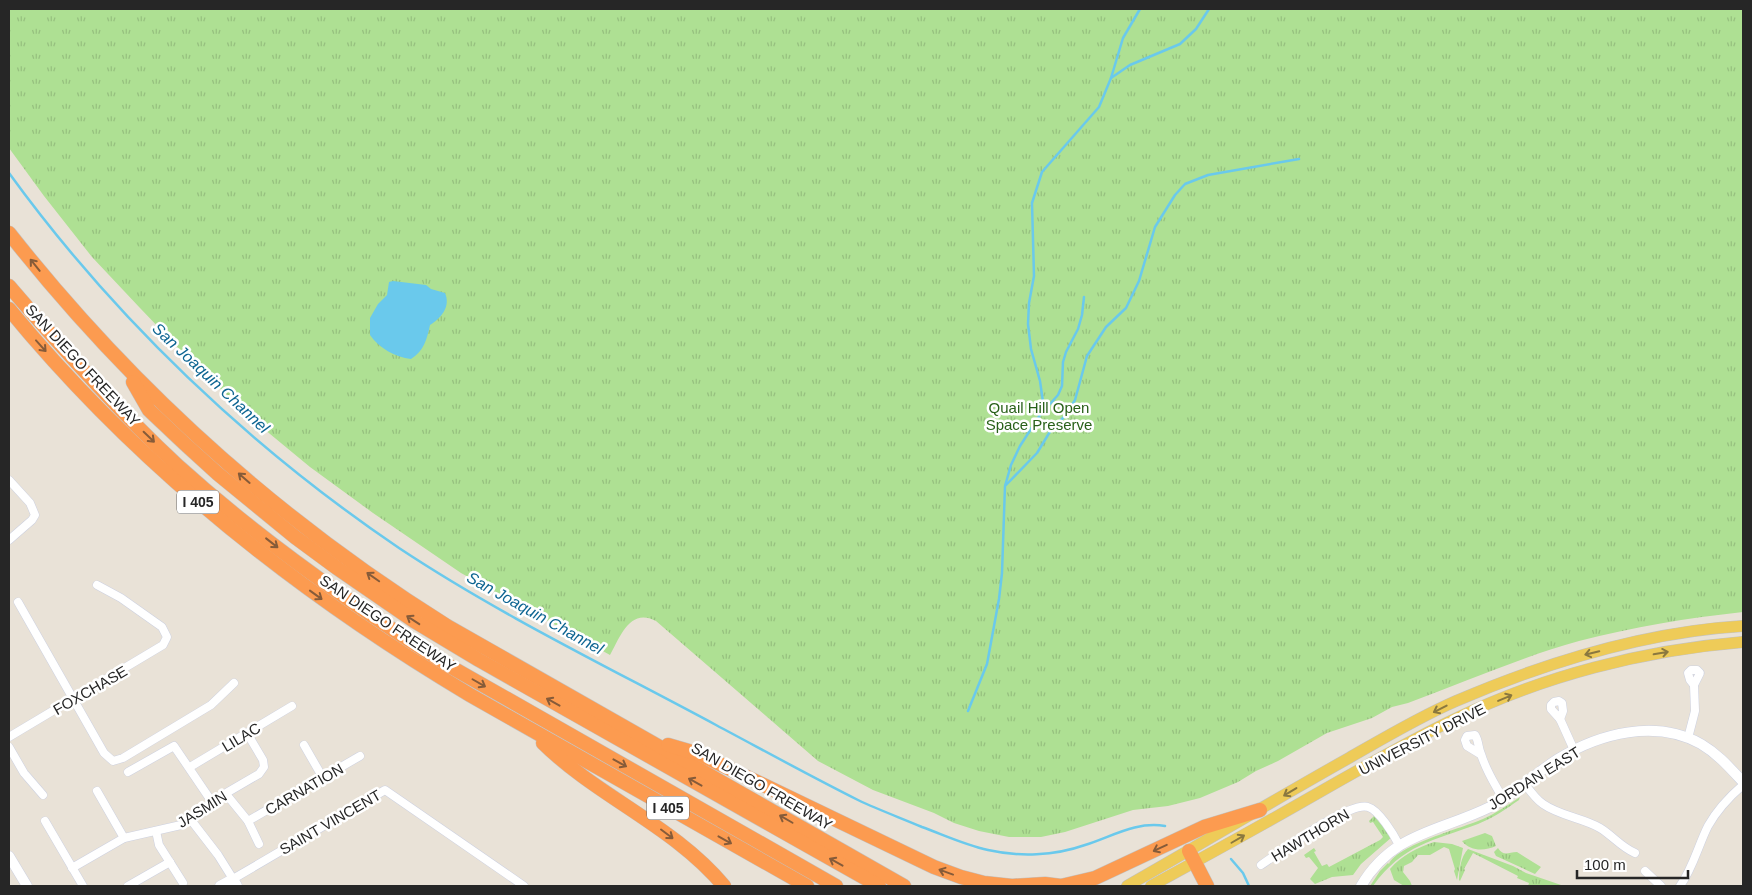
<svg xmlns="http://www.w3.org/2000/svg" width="1752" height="895" font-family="Helvetica,sans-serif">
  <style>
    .grass { fill: url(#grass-tufts) }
    .water { fill: #6ac9ec }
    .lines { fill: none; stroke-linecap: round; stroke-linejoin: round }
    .stream { stroke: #6ac9ec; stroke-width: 2.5 }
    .street-casing { stroke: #cdd1e0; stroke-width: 9 }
    .secondary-casing { stroke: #cdd1e0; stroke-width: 11 }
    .primary-casing { stroke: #c2c2c2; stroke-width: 12 }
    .highway-casing { stroke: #c2c2c2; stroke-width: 15 }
    .street { stroke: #fff; stroke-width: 8 }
    .secondary { stroke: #fff; stroke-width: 10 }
    .primary { stroke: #eecb58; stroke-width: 11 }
    .highway { stroke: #fc9b50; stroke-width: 14 }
    .oneway { stroke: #865b39 }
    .oneway2 { stroke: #8a783f }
    .labels { text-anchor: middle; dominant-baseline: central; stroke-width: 5; stroke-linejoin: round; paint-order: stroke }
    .shield { fill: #fff; stroke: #676767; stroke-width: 1 }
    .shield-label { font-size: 14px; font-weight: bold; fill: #262626 }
    .street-label { font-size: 15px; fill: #262626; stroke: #fff }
    .park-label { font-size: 15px; fill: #286019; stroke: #fff }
    .water-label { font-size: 16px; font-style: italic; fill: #0e6592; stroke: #fff }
  </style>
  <defs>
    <pattern id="grass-tufts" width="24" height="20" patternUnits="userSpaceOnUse" patternTransform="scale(1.25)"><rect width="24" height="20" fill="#aee093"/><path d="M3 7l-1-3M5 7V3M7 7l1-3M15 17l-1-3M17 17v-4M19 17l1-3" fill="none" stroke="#96c07f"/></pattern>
  </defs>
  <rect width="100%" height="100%" fill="#e9e2d7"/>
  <!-- grass -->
  <g class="grass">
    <path d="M 9,9 L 1743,9 L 1743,612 C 1688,618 1633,627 1579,641 C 1521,657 1465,682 1408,703 L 1392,707 L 1372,718 L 1327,733 L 1278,761 L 1256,771 L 1238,782 L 1200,798 L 1168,806 L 1133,810 L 1065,832 L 1041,837 L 1009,837 L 979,831 L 954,823 L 934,813 L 873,790 L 818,761 L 656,621 C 630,607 620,637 610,655 L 461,573 L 373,513 L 310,467 L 253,420 L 185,355 L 140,308 L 92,257 L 44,196 L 9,148 Z"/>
    <path d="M 1520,797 L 1519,800 C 1506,809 1493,818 1478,824 C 1433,841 1403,844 1373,886 L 1370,886 L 1380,871 L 1388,863 L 1389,864 C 1397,845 1463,828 1483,819 C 1496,813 1508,805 1520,797 Z"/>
    <path d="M 1374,816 L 1392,837 L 1361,864 L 1353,875 L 1332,877 L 1315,884 L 1310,879 L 1318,868 L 1309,857 L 1306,858 L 1304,855 L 1314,848 L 1316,851 L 1314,852 L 1322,866 L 1327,864 L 1329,867 L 1380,840 L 1383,837 L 1373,822 L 1370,823 L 1369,821 Z"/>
    <path d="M 1485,833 L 1492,836 L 1496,846 C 1485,851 1471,852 1462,841 Z"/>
    <path d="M 1434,842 L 1452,844 L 1463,848 L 1457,880 L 1454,871 L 1455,869 L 1449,849 L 1444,847 L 1430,855 L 1418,855 L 1412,862 L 1404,866 L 1403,872 L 1410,881 L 1412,886 L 1404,886 L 1394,880 L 1390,869 C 1402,855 1417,848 1434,842 Z"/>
    <path d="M 1498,848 C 1504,857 1508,852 1517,852 L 1541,867 L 1535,874 L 1496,856 L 1494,852 Z"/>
    <path d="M 1468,849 L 1513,866 L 1526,873 L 1564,886 L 1528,886 L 1529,883 L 1517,878 L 1518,876 L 1473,853 L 1464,869 L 1465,870 L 1460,881 L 1459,880 C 1459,870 1461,856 1468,849 Z"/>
  </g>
  <!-- water -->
  <path class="water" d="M 393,281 L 426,285 L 431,289 L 445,293 C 451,307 441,318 430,325 C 427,339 424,351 411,359 C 395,357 379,348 370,335 L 370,318 L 378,304 L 387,295 L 389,282 Z"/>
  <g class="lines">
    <!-- stream -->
    <g class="stream">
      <path d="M 1111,78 L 1130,65 L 1180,44 L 1196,29 L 1209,9"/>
      <path d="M 9,173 C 115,319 250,447 399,548 C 500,615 610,668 716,725 C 763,750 810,776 858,800 C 879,810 901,818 922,827 C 944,835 965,845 988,850 C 1019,857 1054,856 1085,845 C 1111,837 1136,821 1165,826"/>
      <path d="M 1041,414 L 1058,395 L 1062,386 L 1063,362 L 1066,352 L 1078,329 L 1082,315 L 1084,297"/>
      <path d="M 1006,485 L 1037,453 L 1051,430 L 1065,416 L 1075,400 L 1087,356 L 1106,327 L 1126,308 L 1139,281 L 1155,227 L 1175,195 L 1185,184 L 1208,175 L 1299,159"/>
      <path d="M 968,711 L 987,664 L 999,599 L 1002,573 L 1005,486 L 1011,465 L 1020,446 L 1040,415 L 1043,402 L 1040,381 L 1031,349 L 1028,324 L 1029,303 L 1034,276 L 1032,203 L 1042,172 L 1099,107 L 1111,78 L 1123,38 L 1140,9"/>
      <path d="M 1231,859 L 1243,873 L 1249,886"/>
    </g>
    <!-- street casing -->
    <g class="street-casing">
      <g id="street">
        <path d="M 9,480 L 30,503 L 35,515 L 32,520 L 9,540"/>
        <path d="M 18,602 L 104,753 L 113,761 L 123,758 L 211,705 L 234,683"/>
        <path d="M 1691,670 L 1697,670 L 1700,673 L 1694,685 L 1690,680 L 1688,673 Z"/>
        <path d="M 1559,701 L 1562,703 L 1563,711 L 1560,719 L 1551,709 L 1551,705 L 1554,702 Z"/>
        <path d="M 1560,719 L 1574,750"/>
        <path d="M 9,737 L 163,645 L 167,637 L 162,627 L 121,598 L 97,585"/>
        <path d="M 1688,738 L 1695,711 L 1694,685"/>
        <path d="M 304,745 L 323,778"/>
        <path d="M 9,747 L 24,773 L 43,795"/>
        <path d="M 1480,754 L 1467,746 L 1465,740 L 1467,736 L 1475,735 C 1479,741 1478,748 1481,754 C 1486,771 1495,784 1503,799"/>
        <path d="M 190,767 L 292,706"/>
        <path d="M 128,772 L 174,746 L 212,802"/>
        <path d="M 1525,784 C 1530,791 1536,799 1543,804 C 1560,816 1583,818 1600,828 C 1613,836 1621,847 1635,853"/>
        <path d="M 97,791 L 124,838"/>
        <path d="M 226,794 L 248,821 L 259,844"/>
        <path d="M 191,820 L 218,855 L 233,879 L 385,790 L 524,886"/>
        <path d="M 45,821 L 83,886"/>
        <path d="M 248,821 L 360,756"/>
        <path d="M 156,831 L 159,845 L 183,883"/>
        <path d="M 1261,865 C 1279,853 1349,801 1368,807 C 1379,810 1394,835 1399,845"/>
        <path d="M 72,868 L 124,838 L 181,825 L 191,820 L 216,799 L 259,774 L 264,767 L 263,760 L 247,733"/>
        <path d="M 1645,871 L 1661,886"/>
        <path d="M 128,886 L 170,862"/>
        <path d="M 1680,886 C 1693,868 1698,846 1708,826 C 1717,810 1729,797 1743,785"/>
      </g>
    </g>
    <!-- secondary casing -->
    <g class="secondary-casing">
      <g id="secondary">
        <path d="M 9,856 L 27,886"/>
        <path d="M 220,886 L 233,879 L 237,886"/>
        <path d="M 1361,886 C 1393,832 1439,832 1490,807 C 1515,794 1534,774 1558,759 C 1600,733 1656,719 1701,744 C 1718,754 1730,768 1743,782"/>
      </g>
    </g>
    <!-- primary casing -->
    <g class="primary-casing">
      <g id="primary">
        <path d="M 1127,886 C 1201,844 1274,800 1349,758 C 1384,738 1419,717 1456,701 C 1547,662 1644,632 1743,626"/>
        <path d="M 1151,886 C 1200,859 1248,833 1297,805 C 1348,776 1399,746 1453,720 C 1542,676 1644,650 1743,642"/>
      </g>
    </g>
    <!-- highway casing -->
    <g class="highway-casing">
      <g id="highway">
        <path d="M 9,233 C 132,389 279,521 447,626 L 904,886"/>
        <path d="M 9,286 C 62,348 117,409 177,465 C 261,541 355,607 451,667 L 836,886"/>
        <path d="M 9,309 C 138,466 297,592 470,695 L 807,886"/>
        <path d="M 133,382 L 149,410 L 185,444 L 218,474 L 295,537 L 337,568 L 414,621 L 479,660 L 879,886"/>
        <path d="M 543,743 C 598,797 674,826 724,886"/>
        <path d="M 668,745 L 699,754 L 934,867 L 961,877 L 984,883 L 1012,886 L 1045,884 L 1061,886 L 1095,878 L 1204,827 L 1260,810"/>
        <path d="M 1189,851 L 1207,886"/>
      </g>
    </g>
    <!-- street -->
    <use href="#street" class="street"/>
    <!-- secondary -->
    <use href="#secondary" class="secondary"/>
    <!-- primary -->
    <use href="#primary" class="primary"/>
    <!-- highway -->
    <use href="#highway" class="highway"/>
  </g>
  <!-- one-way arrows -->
  <defs><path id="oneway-shaft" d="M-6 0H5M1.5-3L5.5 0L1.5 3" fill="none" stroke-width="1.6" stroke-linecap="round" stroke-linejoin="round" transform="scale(1.25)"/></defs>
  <g class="oneway">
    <use href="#oneway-shaft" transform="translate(35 265) rotate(-129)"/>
    <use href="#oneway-shaft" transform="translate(41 346) rotate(48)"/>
    <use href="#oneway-shaft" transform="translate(149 437) rotate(44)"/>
    <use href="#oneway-shaft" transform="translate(244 478) rotate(-139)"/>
    <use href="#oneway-shaft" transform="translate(272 543) rotate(38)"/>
    <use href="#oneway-shaft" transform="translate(373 577) rotate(-145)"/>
    <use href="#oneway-shaft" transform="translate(316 595) rotate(36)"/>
    <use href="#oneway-shaft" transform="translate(413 620) rotate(-147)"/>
    <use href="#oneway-shaft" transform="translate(479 683) rotate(30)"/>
    <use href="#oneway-shaft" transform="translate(553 702) rotate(-151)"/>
    <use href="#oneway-shaft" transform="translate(620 763) rotate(29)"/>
    <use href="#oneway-shaft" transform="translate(695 782) rotate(-151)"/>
    <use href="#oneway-shaft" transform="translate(786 819) rotate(-150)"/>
    <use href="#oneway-shaft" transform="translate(667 834) rotate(37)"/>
    <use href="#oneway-shaft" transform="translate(725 840) rotate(29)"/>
    <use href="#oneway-shaft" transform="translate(1160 848) rotate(155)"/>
    <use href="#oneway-shaft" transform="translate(836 862) rotate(-151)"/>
    <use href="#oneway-shaft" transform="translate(946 872) rotate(-160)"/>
  </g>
  <g class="oneway2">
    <use href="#oneway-shaft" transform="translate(1592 653) rotate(166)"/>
    <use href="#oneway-shaft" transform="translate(1661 653) rotate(-10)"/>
    <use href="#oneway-shaft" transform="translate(1505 698) rotate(-23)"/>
    <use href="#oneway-shaft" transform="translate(1440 709) rotate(153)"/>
    <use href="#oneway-shaft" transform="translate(1290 792) rotate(149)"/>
    <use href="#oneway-shaft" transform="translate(1238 839) rotate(-30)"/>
  </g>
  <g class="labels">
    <!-- shield labels -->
    <g class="shield">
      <rect x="177" y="490.5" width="42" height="23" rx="4"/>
      <rect x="647" y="796.5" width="42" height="23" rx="4"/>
    </g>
    <g class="shield-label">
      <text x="198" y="502">I 405</text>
      <text x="668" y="808">I 405</text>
    </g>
    <!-- street labels -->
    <g class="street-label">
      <text transform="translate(83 365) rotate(47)">SAN DIEGO FREEWAY</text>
      <text transform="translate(388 623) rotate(34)">SAN DIEGO FREEWAY</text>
      <text transform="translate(90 690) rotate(-30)">FOXCHASE</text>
      <text transform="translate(241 737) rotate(-31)">LILAC</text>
      <text transform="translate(1422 739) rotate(-27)">UNIVERSITY DRIVE</text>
      <text transform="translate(1534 778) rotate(-32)">JORDAN EAST</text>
      <text transform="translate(762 786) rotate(30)">SAN DIEGO FREEWAY</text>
      <text transform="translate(304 789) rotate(-30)">CARNATION</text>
      <text transform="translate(202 809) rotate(-32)">JASMIN</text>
      <text transform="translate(330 822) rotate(-30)">SAINT VINCENT</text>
      <text transform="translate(1310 835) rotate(-31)">HAWTHORN</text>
    </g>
    <!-- park labels -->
    <g class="park-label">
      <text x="1039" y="407">Quail Hill Open<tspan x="1039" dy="17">Space Preserve</tspan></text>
    </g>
    <!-- water labels -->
    <g class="water-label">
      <text transform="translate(211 378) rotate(43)">San Joaquin Channel</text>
      <text transform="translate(535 613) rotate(29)">San Joaquin Channel</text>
    </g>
  </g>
  <!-- border -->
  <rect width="1752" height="895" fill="none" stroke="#262626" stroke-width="20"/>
  <!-- scale -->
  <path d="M1577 870v8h111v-8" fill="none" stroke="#262626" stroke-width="2.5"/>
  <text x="1584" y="870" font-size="15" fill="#262626" stroke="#ffffff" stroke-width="4" paint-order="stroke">100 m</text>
</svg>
